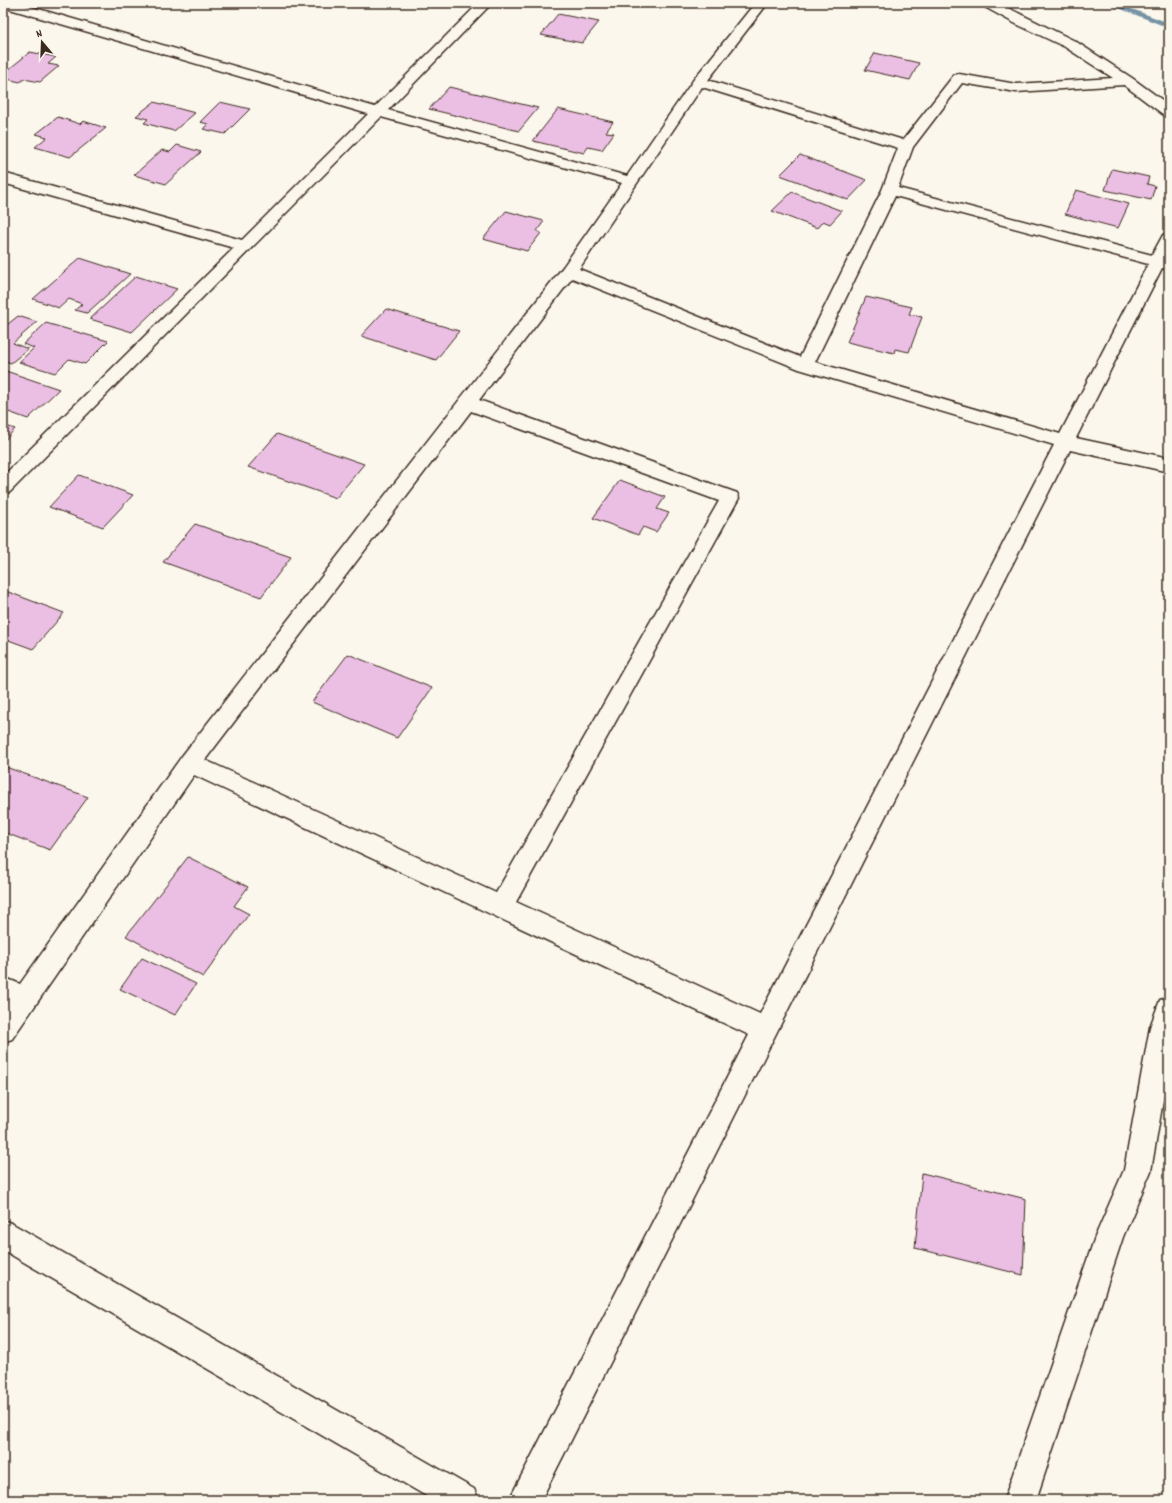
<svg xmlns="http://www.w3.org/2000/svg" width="1172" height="1503" font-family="Dekko,sans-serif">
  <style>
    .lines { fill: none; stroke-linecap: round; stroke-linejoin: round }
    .stream { fill: #7692a4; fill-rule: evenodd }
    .building { fill: #ebbfe4; stroke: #3b2a1e }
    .minor-casing { stroke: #3b2a1e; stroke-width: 3 }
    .minor { fill: #fbf7ec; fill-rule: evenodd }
  </style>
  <rect width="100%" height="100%" fill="#fbf7ec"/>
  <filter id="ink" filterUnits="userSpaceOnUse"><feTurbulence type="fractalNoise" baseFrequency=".025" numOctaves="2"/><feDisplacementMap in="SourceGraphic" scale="8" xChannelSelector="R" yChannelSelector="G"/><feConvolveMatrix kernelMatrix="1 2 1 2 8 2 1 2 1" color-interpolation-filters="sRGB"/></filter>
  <g filter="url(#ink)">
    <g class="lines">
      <!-- stream -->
      <path class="stream" d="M 1106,3 L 1116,3 L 1169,23 L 1169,28 Z"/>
    </g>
    <!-- building -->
    <g class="building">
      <path d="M 50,3 L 88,3 L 86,5 L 77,4 L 73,7 Z"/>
      <path d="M 558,14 L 599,22 L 582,43 L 541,35 Z"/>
      <path d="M 30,52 L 56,57 L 48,64 L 59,66 L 40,82 L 24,79 L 20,82 L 3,78 L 3,74 Z"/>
      <path d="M 875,53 L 919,63 L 910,80 L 865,70 Z"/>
      <path d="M 449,87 L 538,108 L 519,131 L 429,109 Z"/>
      <path d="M 154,102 L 195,113 L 174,131 L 144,123 L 148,119 L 136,116 Z"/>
      <path d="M 220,102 L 250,109 L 225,134 L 203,129 L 208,124 L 200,122 Z"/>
      <path d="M 558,109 L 613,122 L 606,132 L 614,133 L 602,150 L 588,147 L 584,153 L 533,141 Z"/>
      <path d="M 58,117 L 80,124 L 83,121 L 106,128 L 70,157 L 35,147 L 47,137 L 36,134 Z"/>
      <path d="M 177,145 L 201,152 L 166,184 L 134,175 L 162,150 L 170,152 Z"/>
      <path d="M 800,155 L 867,180 L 848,200 L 780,175 Z"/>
      <path d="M 1112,169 L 1149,177 L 1147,184 L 1155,186 L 1151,200 L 1105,190 Z"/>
      <path d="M 1076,190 L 1129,204 L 1118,228 L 1065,214 Z"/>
      <path d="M 792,192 L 842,211 L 830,224 L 823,221 L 817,228 L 772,211 Z"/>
      <path d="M 506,211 L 544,221 L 537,231 L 541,233 L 527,251 L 483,239 Z"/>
      <path d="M 80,258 L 130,274 L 87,313 L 75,310 L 82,304 L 69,299 L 59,308 L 33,299 Z"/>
      <path d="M 136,276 L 177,289 L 132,332 L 90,319 Z"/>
      <path d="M 866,297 L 912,307 L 909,314 L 922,317 L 909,352 L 895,349 L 894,353 L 847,342 Z"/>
      <path d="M 386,309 L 459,331 L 436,360 L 361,336 Z"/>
      <path d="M 18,316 L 37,322 L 13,343 L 28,349 L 11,363 L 3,360 L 3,328 Z"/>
      <path d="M 46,323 L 108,341 L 85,364 L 69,359 L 55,373 L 19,362 L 34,348 L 23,344 Z"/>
      <path d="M 3,370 L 59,389 L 28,419 L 3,410 Z"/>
      <path d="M 3,425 L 15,429 L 3,442 Z"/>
      <path d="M 277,434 L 364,464 L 336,498 L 248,467 Z"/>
      <path d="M 79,475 L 133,495 L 103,527 L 49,507 Z"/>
      <path d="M 620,480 L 665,497 L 657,509 L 669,513 L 656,532 L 643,527 L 638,535 L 593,518 Z"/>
      <path d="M 195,524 L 291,557 L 261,597 L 163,562 Z"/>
      <path d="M 3,590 L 64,613 L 33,649 L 3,638 Z"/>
      <path d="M 348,654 L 432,688 L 397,738 L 312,702 Z"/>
      <path d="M 3,766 L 88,797 L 50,850 L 3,832 Z"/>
      <path d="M 188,857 L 248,887 L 234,906 L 249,914 L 203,977 L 126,936 Z"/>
      <path d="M 142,958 L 196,984 L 175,1015 L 120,989 Z"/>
      <path d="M 922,1173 L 1026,1199 L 1023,1275 L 915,1248 Z"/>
    </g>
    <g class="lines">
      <!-- minor casing -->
      <g class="minor-casing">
        <g id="minor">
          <path d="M 3,3 L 18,3 L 375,107 L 479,3 L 492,3 L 388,110 L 627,176 L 694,79 L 755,3 L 768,3 L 708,80 L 903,140 L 954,75 L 959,74 L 1016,84 L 1113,78 L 1065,47 L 1014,23 L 983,6 L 982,3 L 998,3 L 1075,41 L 1132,78 L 1169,105 L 1169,116 L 1164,115 L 1124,85 L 1016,92 L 962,83 L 913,147 L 898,188 L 1152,255 L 1163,235 L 1169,233 L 1169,254 L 1166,259 L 1169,260 L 1169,270 L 1162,268 L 1076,438 L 1169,458 L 1169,472 L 1070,450 L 541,1500 L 509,1500 L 749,1035 L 194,775 L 12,1039 L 3,1042 L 3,1009 L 7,1003 L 3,1001 L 3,977 L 20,984 L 182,756 L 563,267 L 622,183 L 381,117 L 10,492 L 3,494 L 3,476 L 234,248 L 3,183 L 3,173 L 242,240 L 368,114 L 3,7 ZM 702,87 L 898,148 L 882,190 L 800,357 L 579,269 ZM 895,196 L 1148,264 L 1060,434 L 815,362 ZM 572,278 L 799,369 L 1054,445 L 760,1014 L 516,902 L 739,498 L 737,493 L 479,400 ZM 471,411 L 719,501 L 496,893 L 205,760 Z"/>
          <path d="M 1169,997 L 1169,1065 L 1151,1171 L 1123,1237 L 1036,1500 L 1004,1500 L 1095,1237 L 1124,1170 L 1150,1027 L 1160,1000 Z"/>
          <path d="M 3,1220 L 13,1224 L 474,1489 L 479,1500 L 433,1500 L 3,1250 Z"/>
        </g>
      </g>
      <!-- minor -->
      <use href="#minor" class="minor"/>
    </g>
  </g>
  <!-- margin -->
  <rect width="1172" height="1503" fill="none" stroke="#fbf7ec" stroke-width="16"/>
  <rect x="8" y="8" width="1156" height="1487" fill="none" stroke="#3b2a1e" stroke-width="1.5" filter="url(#ink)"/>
  <!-- north arrow -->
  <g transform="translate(42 42) rotate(341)" stroke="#fbf7ec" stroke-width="3" paint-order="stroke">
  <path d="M0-3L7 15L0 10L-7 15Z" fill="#3b2a1e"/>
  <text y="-6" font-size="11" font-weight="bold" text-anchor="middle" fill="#3b2a1e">N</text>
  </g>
</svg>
